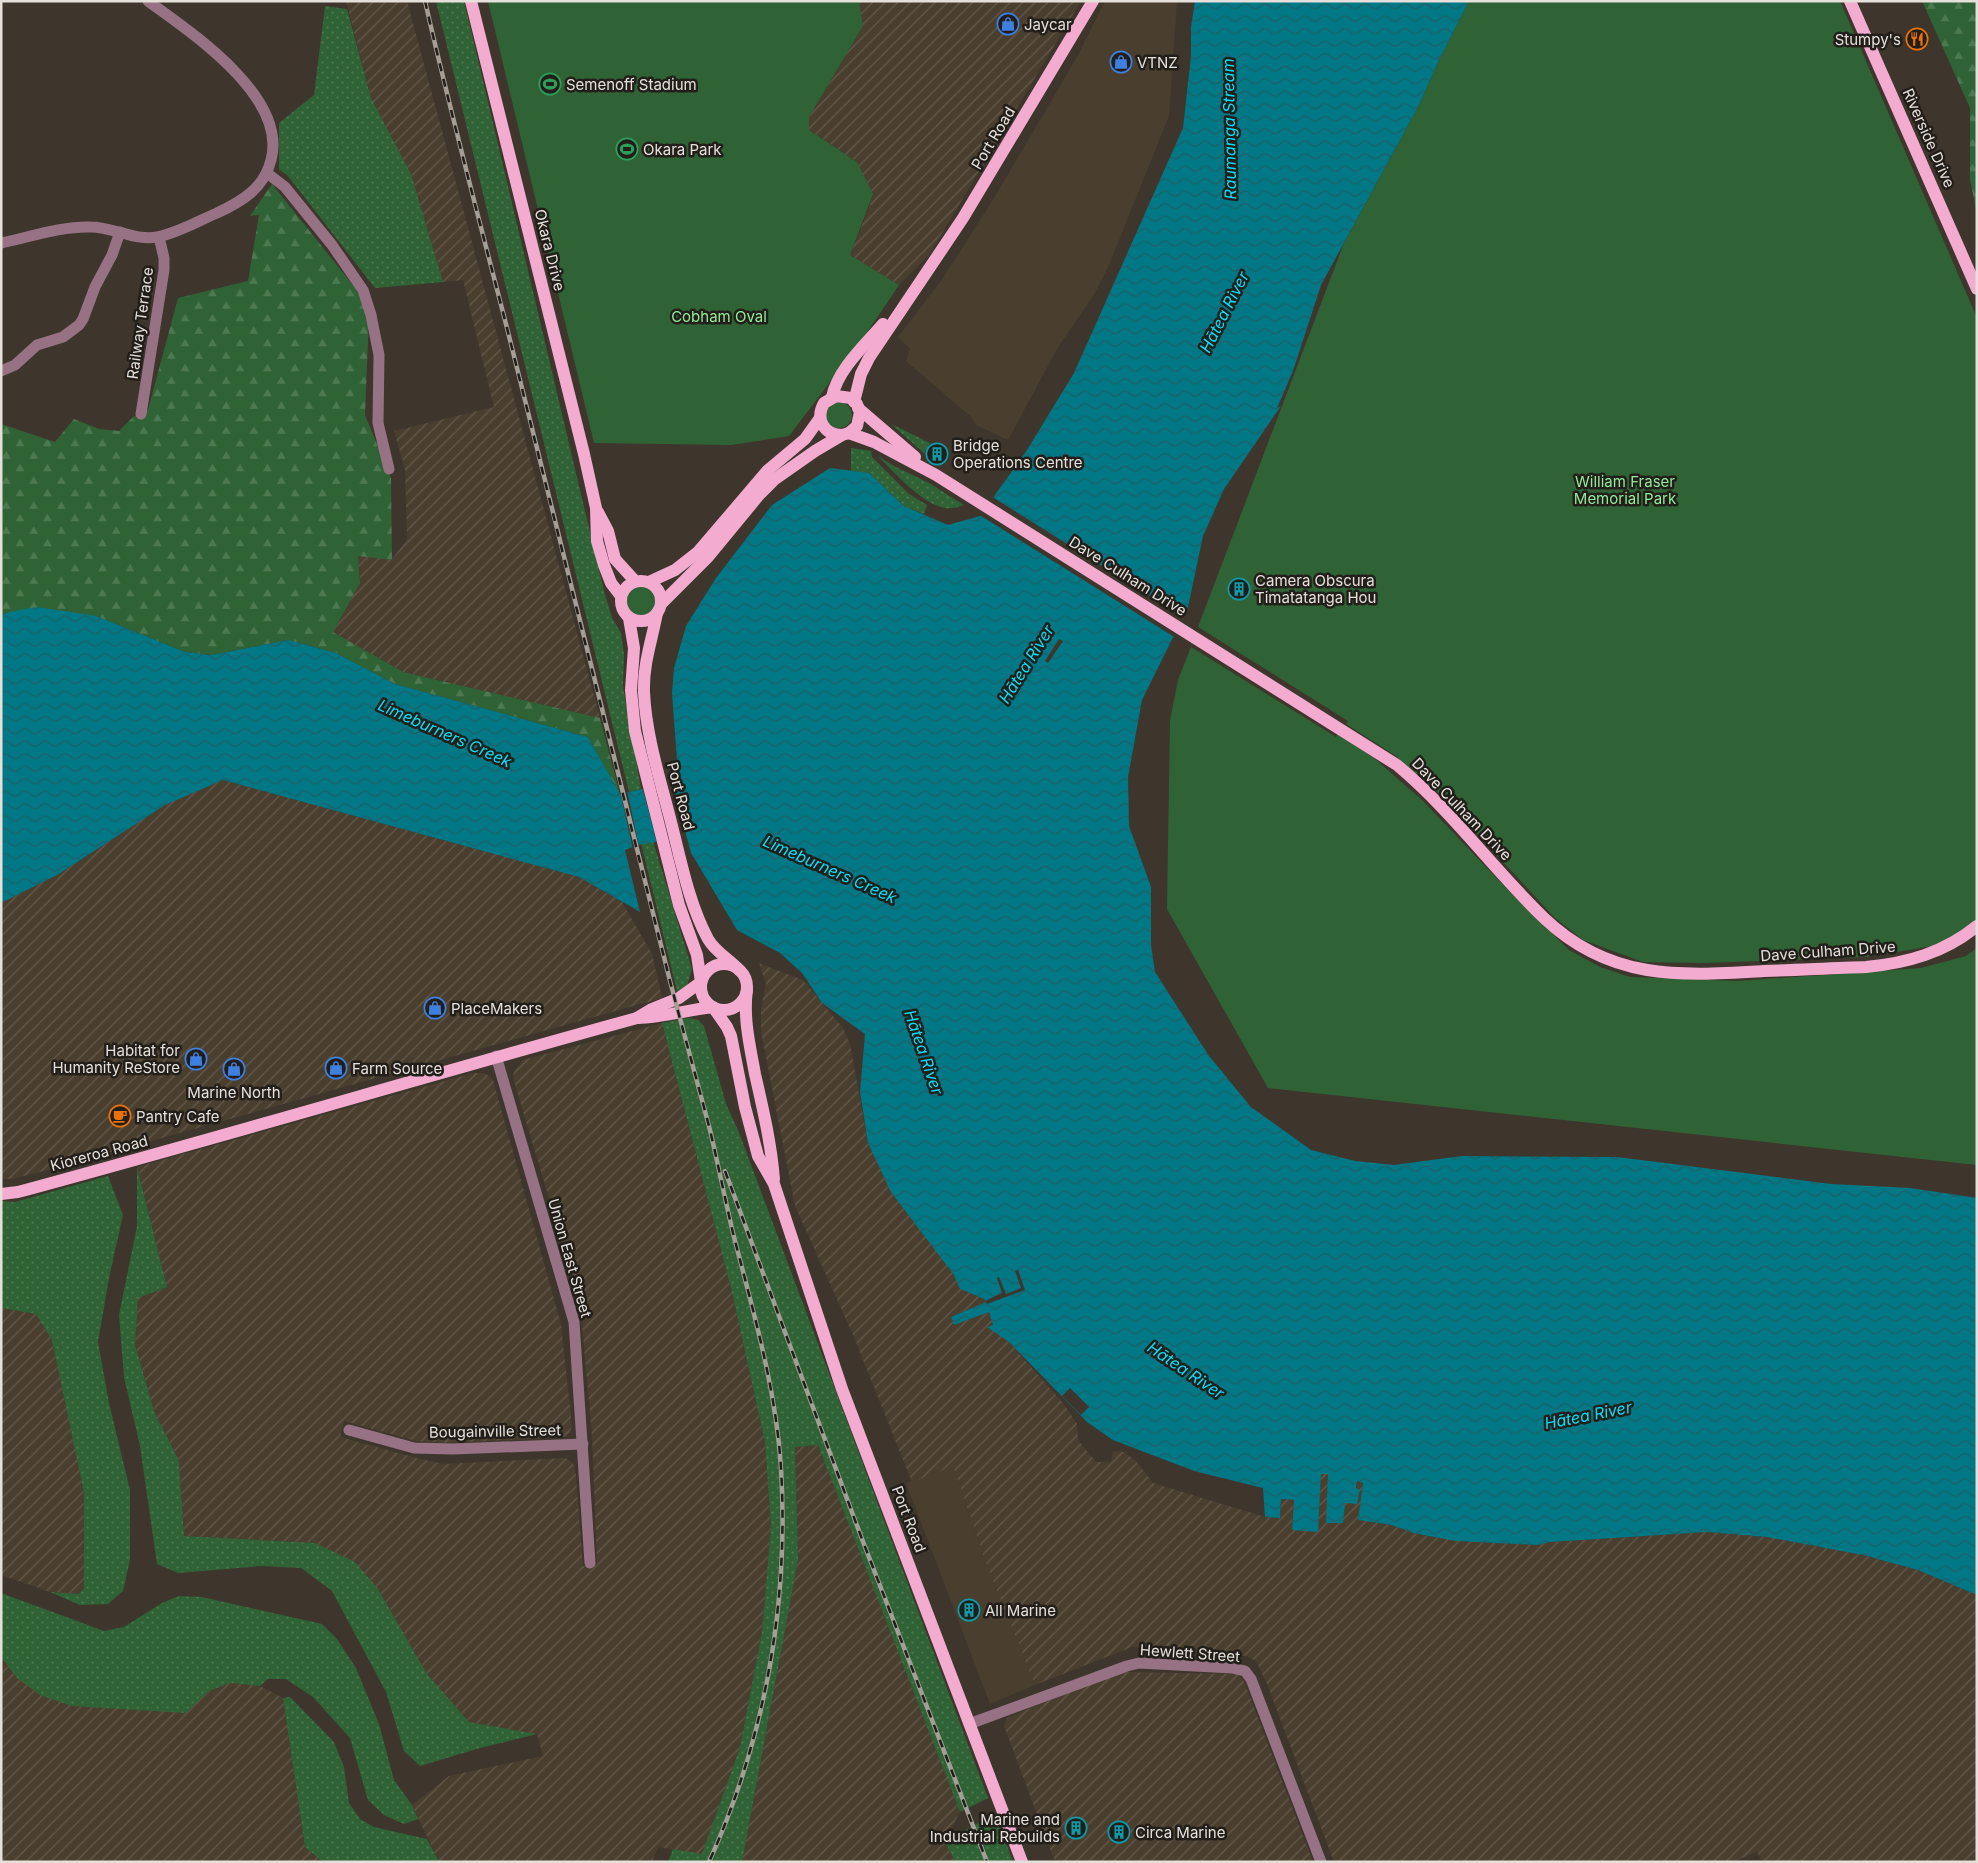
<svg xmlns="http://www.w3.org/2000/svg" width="1978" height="1863" font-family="Inter,sans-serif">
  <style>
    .built { fill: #4a3e2e }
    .industrial { fill: url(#industrial-furrows) }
    .grass { fill: url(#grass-dots) }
    .forest { fill: url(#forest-firs) }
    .green { fill: #2f6335 }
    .water { fill: url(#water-waves) }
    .pier { fill: #3e362c }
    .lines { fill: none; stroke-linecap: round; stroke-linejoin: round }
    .minor { stroke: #967284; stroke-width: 11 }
    .major { stroke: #f3abcf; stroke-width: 12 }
    .rail-casing { stroke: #a49e96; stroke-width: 4.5 }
    .rail { stroke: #221e1a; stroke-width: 2.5; stroke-dasharray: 8; stroke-linecap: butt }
    .labels { text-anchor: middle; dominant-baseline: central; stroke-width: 5; stroke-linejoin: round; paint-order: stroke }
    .poi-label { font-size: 15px; fill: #e5e0da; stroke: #221e1a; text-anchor: start }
    .street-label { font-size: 15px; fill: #e5e0da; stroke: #221e1a }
    .park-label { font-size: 15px; fill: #90ec99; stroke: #221e1a }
    .water-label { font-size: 16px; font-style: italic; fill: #03e1fa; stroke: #221e1a }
  </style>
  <defs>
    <pattern id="industrial-furrows" width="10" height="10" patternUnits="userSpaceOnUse" patternTransform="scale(1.25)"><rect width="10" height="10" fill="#4a3e2e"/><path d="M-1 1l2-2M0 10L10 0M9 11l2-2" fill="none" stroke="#645a4c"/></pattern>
    <pattern id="grass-dots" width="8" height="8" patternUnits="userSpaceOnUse" patternTransform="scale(1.25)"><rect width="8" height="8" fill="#2f6335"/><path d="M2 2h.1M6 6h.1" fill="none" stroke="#4d7952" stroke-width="1.8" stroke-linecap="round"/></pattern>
    <pattern id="forest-firs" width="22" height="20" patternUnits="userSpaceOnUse" patternTransform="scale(1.25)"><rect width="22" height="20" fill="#2f6335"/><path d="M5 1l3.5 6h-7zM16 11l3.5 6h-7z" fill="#4d7952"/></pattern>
    <pattern id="water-waves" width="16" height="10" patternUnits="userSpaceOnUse" patternTransform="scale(1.25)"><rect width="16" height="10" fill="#007886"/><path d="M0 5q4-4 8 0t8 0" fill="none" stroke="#1f6067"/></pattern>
  </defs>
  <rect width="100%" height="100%" fill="#3e362c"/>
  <!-- built -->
  <g class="built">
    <path d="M 1105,1 L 1177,1 L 1169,116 L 1109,265 L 1095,293 L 1057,349 L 1008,440 L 976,425 L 970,416 L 906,361 L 910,349 L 898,337 L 943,278 L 994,198 L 1077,57 Z"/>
    <path d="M 953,1466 L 987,1566 L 1035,1685 L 990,1704 L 906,1483 Z"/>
  </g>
  <!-- industrial -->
  <g class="industrial">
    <path d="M 346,1 L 407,1 L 600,718 L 403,672 L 333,632 L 360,583 L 358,556 L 392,559 L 407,540 L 405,469 L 394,431 L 494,407 L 463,280 L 443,282 L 411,174 L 371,98 Z"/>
    <path d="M 859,1 L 1081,1 L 929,255 L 899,285 L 850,255 L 870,205 L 857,162 L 809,130 L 809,117 L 863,26 Z"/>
    <path d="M 223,780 L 579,877 L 622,902 L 652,954 L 662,998 L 44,1171 L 12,1179 L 1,1179 L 1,903 L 57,875 L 165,805 Z"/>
    <path d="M 759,963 L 803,980 L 843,1028 L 850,1044 L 868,1143 L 954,1275 L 960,1289 L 984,1299 L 986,1302 L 951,1317 L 954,1325 L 989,1312 L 993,1325 L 988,1327 L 1009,1342 L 1063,1403 L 1077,1424 L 1078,1440 L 1096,1462 L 1111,1462 L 1113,1451 L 1124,1452 L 1136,1461 L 1153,1483 L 1265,1517 L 1280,1518 L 1281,1499 L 1294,1500 L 1292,1529 L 1318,1532 L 1321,1473 L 1329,1474 L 1326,1522 L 1345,1503 L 1357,1504 L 1357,1481 L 1363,1483 L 1358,1520 L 1392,1525 L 1413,1533 L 1456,1541 L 1538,1545 L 1550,1542 L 1707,1532 L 1767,1537 L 1863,1555 L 1918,1570 L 1977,1595 L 1977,1862 L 1762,1862 L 1757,1852 L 1733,1862 L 1334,1862 L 1267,1684 L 1256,1661 L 1247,1656 L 1132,1647 L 1035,1685 L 987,1566 L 953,1466 L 912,1482 L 853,1335 L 795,1206 L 761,1032 L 761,1008 L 766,984 Z"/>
    <path d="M 662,1023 L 732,1292 L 765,1442 L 771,1526 L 762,1632 L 740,1747 L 702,1855 L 658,1847 L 652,1862 L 439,1862 L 412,1805 L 449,1776 L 543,1756 L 537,1734 L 469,1722 L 427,1674 L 378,1589 L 315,1543 L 184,1536 L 179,1461 L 154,1411 L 135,1345 L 138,1298 L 167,1287 L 137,1167 L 473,1073 L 483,1073 L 489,1076 L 493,1080 L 561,1324 L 572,1426 L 570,1433 L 564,1437 L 448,1443 L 416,1441 L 344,1421 L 340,1437 L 417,1458 L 443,1464 L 565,1458 L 570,1461 L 575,1466 L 583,1566 L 597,1564 L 592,1436 L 580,1302 L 513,1078 L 514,1071 L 523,1060 Z"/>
    <path d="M 1,1308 L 36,1314 L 52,1340 L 84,1493 L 84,1588 L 79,1594 L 50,1592 L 1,1575 Z"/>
    <path d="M 818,1445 L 960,1812 L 945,1841 L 955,1862 L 742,1862 L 798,1560 L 795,1447 Z"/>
    <path d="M 1,1657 L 17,1678 L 186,1713 L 209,1691 L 230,1683 L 260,1686 L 283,1698 L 305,1847 L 323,1862 L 1,1862 Z"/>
    <path d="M 1118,1672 L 1237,1674 L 1243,1679 L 1313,1862 L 1055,1862 L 1004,1726 L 1007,1718 Z"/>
  </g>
  <!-- grass -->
  <g class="grass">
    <path d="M 436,1 L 464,1 L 604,591 L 612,618 L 621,633 L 624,654 L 623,686 L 641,789 L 629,792 Z"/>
    <path d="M 325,6 L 347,9 L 371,98 L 411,174 L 443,282 L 375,288 L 288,176 L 279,169 L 279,123 L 314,95 Z"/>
    <path d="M 891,424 L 930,443 L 924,453 Z"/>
    <path d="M 851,448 L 871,451 L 872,457 L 909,494 L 927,505 L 924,514 L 904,506 L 869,473 L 851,471 Z"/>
    <path d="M 878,456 L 894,466 L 929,483 L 964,505 C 958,507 952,509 945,508 C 923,505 894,472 878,456 Z"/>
    <path d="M 653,841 L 692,969 L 687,986 L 678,995 L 641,843 Z"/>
    <path d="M 689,1018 L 698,1020 L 704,1026 L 726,1104 L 738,1130 L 988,1798 L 960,1812 L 818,1445 L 795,1447 L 798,1560 L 742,1862 L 668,1862 L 673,1849 L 702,1854 L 740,1747 L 762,1632 L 771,1526 L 765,1442 L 732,1292 L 662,1023 Z"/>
    <path d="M 137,1167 L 167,1287 L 138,1298 L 135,1345 L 154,1411 L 179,1461 L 184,1536 L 315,1543 L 355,1562 L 378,1589 L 427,1674 L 469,1722 L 537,1734 L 480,1748 L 420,1766 L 404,1751 L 386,1692 L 332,1591 L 301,1568 L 261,1566 L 178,1573 L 157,1564 L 140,1446 L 124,1377 L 119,1315 L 137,1226 Z"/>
    <path d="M 108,1176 L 123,1215 L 109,1278 L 98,1342 L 109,1403 L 130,1490 L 130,1560 L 123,1591 L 108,1604 L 80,1605 L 50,1592 L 79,1594 L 84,1588 L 84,1493 L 52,1340 L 36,1314 L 1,1308 L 1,1201 L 15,1202 Z"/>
    <path d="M 1,1593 L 104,1631 L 124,1627 L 162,1603 L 179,1596 L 202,1597 L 322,1624 L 337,1639 L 356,1668 L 379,1724 L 394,1780 L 412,1805 L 418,1819 L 404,1824 L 384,1815 L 368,1800 L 350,1738 L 313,1697 L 286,1679 L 268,1679 L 260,1686 L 230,1683 L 209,1691 L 186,1713 L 72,1706 L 40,1695 L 17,1678 L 1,1657 Z"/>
    <path d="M 290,1697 L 334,1742 L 344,1767 L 349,1803 L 360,1819 L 374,1827 L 427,1839 L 439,1862 L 323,1862 L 305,1847 L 283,1698 Z"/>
    <path d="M 995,1814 L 1013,1862 L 955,1862 L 945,1841 Z"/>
  </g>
  <!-- forest -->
  <g class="forest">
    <path d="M 1922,1 L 1977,1 L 1977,215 L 1970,179 L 1970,108 Z"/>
    <path d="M 272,184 L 356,289 L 369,316 L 365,415 L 391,478 L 392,560 L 358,556 L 360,583 L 333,632 L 403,672 L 600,718 L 620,794 L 588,737 L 395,684 L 336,653 L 288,640 L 212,655 L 185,652 L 96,616 L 9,612 L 1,615 L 1,424 L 55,442 L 74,419 L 99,429 L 119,431 L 133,417 L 148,410 L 178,298 L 248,281 L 259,215 L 250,216 Z"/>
  </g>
  <!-- green -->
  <g class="green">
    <path d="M 488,1 L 859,1 L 863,26 L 809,117 L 809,130 L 857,162 L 873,194 L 850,255 L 899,285 L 862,340 L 789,436 L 731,445 L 594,443 Z"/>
    <path d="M 1469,1 L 1840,1 L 1977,318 L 1977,929 L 1939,945 L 1866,957 L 1704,963 L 1643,962 L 1583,940 L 1554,917 L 1443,797 L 1396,756 L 1346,724 L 1348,721 L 1198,627 L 1344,243 L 1419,105 L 1440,58 Z"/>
    <circle cx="839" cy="415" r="13"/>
    <circle cx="641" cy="601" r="14"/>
    <path d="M 1191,647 L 1336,737 L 1338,734 L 1374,758 L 1422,800 L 1507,889 L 1569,950 L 1600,967 L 1630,977 L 1738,981 L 1921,968 L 1966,956 L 1977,948 L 1977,1165 L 1268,1088 L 1167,909 L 1170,720 L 1178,680 Z"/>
  </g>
  <!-- water -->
  <path class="water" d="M 1195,1 L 1469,1 L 1440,58 L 1419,105 L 1321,285 L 1293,371 L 1277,408 L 1281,406 L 1224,489 L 1203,536 L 1188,607 L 1142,700 L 1128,777 L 1129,826 L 1151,887 L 1151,945 L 1155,972 L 1209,1056 L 1251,1107 L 1311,1150 L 1355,1161 L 1394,1165 L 1462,1156 L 1617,1157 L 1831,1184 L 1910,1188 L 1977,1198 L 1977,1595 L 1918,1570 L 1863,1555 L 1767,1537 L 1707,1532 L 1550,1542 L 1538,1545 L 1456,1541 L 1413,1533 L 1392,1525 L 1358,1520 L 1363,1483 L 1357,1481 L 1356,1488 L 1360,1490 L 1357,1504 L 1345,1503 L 1343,1523 L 1326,1523 L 1328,1474 L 1321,1474 L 1318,1532 L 1292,1530 L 1294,1500 L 1281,1499 L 1280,1518 L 1265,1517 L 1263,1488 L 1194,1471 L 1113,1440 L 1087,1422 L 1009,1342 L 987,1327 L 993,1325 L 989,1312 L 954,1325 L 951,1317 L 986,1302 L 984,1299 L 960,1289 L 954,1275 L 891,1192 L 868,1143 L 860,1092 L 865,1034 L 822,1003 L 802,973 L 780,953 L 737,930 L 684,841 C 661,841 647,841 625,850 L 640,912 L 579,877 L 223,780 L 165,805 L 57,875 L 1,903 L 1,615 L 9,612 L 37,607 L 96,616 L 185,652 L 212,655 L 288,640 L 336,653 L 395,684 L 588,737 L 620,794 L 669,783 L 678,773 L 672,693 L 674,668 L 686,626 L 716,578 L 772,505 L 830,468 L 869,473 L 904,506 L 948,525 L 980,516 L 1027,450 L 1074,373 L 1183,128 L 1191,56 L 1191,27 Z"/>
  <!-- pier -->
  <g class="pier">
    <path d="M 991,496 L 1186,619 L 1176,638 L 978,514 Z"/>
    <path d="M 1059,639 L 1063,641 L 1048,663 L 1045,661 Z"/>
    <path d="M 671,777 L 693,861 L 683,844 L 657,843 L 642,786 L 668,780 Z"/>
    <path d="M 627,790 L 639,847 L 633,849 L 620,791 Z"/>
    <path d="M 1018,1270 L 1025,1290 L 987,1304 L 985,1301 L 1002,1293 L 997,1278 L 999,1277 L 1006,1294 L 1021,1288 L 1015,1271 Z"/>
    <path d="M 1070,1388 L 1089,1407 L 1081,1415 L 1062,1396 Z"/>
  </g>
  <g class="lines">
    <!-- minor -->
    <g class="minor">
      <path d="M 267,173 L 285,187 L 332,245 L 363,290 L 371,315 L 379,355 L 378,423 L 389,469"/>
      <path d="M 1,243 C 30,237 61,226 91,227 C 113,227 135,241 157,237 C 178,233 198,221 217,213 C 243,201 264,188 271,160 C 288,97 192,33 148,1"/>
      <path d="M 1,371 L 15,365 L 37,345 L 63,337 L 79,325 L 83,319 L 95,287 L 112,255 L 120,232"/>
      <path d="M 141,414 L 164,270 L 164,258 L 159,237"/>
      <path d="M 496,1056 L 574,1322 L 590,1563"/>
      <path d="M 349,1430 L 414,1448 L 453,1449 L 583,1444"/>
      <path d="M 969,1724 L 1127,1666 L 1139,1663 L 1232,1668 L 1245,1671 L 1251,1679 L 1321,1862"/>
    </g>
    <!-- major -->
    <g class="major">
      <path d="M 471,1 L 584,454 L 596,508 L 597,541 L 604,565 L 611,583 L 621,596"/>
      <path d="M 1850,1 L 1977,289"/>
      <path d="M 832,397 C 838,369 865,345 883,324"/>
      <path d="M 854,402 L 861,374 L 869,358 L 963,218 L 1093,1"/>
      <path d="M 858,408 L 915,457"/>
      <path d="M 849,433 L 874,442 L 936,475 L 1397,765 C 1452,811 1493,869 1544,918 C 1610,981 1680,976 1764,971 C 1798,970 1832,968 1866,967 C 1907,963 1944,953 1977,926"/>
      <path d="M 598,512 L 608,531 L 615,559 L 635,581"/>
      <circle cx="641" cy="601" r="20"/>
      <path d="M 649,582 L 675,570 L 698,552 L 768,470 L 805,439 L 820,418"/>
      <path d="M 661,604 L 708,557 L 759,495 L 775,479 L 815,451 L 842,435 L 849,433 L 857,426 L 860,412 L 857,404 L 851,398 L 836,396 L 824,403 C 815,419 824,435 842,435"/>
      <path d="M 657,613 C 652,640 643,664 644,692 C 646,736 660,779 671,822 C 681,861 689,904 708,939 C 716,953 730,959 740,971"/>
      <path d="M 629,618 L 634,648 L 631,690 L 635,731 L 679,905 L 697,955 L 701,982 L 679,998 L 652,1009 L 637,1018"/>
      <circle cx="724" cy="987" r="23"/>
      <path d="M 747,990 C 743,1018 750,1046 755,1074 C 763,1109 771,1143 774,1179"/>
      <path d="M 1,1194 L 18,1192 C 225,1136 430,1075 637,1018 C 663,1017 688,1010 713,1007 L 727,1027 L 731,1036 L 745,1107 L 758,1156 L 774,1184 L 842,1389 L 1022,1862"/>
    </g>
    <!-- rail casing -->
    <g class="rail-casing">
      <g id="rail">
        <path d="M 425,1 C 450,111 479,219 507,328 C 561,546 615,764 670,981 C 683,1031 697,1080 710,1130 C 718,1164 725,1199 733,1233 C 753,1311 776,1388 781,1468 C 789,1604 765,1738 709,1862"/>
        <path d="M 725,1171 L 862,1539 L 987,1862"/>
      </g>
    </g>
    <!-- rail -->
    <use href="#rail" class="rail"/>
  </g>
  <!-- icons -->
  <defs>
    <g id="shop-ring" transform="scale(1.125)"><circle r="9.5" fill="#221e1a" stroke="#3f7fe0" stroke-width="1.5"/><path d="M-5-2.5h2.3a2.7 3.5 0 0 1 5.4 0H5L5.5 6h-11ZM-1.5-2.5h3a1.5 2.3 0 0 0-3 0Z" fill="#3f7fe0"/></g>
    <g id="restaurant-ring" transform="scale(1.125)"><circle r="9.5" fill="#221e1a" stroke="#e8710a" stroke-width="1.5"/><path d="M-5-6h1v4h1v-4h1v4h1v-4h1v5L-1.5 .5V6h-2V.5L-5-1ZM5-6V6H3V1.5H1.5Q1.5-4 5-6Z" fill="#e8710a"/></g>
    <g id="stadium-ring" transform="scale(1.125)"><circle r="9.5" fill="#221e1a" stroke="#2e9e5b" stroke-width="1.5"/><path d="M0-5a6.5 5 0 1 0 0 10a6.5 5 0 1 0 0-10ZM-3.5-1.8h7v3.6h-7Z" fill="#2e9e5b"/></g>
    <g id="building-ring" transform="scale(1.125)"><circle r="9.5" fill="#221e1a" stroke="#0f9aa8" stroke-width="1.5"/><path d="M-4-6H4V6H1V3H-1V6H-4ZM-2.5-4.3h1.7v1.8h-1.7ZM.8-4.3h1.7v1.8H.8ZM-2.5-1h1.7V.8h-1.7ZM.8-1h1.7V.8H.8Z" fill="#0f9aa8"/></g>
    <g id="cafe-ring" transform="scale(1.125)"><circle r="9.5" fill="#221e1a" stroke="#e8710a" stroke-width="1.5"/><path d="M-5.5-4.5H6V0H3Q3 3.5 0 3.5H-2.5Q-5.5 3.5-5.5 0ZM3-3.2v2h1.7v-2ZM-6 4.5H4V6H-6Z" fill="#e8710a"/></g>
  </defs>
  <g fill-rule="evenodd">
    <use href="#shop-ring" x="1008" y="24"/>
    <use href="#restaurant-ring" x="1917" y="39"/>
    <use href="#shop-ring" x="1121" y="62"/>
    <use href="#stadium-ring" x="550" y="84"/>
    <use href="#stadium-ring" x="627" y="149"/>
    <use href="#building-ring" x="937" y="454"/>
    <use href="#building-ring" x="1239" y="589"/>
    <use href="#shop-ring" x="435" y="1008"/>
    <use href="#shop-ring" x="196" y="1059"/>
    <use href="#shop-ring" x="336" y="1068"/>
    <use href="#shop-ring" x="234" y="1069"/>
    <use href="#cafe-ring" x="120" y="1116"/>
    <use href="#building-ring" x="969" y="1610"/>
    <use href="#building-ring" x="1076" y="1828"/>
    <use href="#building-ring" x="1119" y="1832"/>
  </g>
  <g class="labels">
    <!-- poi labels -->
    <g class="poi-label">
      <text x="1024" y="24">Jaycar</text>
      <text x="1901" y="39" text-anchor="end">Stumpy's</text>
      <text x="1137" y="62">VTNZ</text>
      <text x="566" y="84">Semenoff Stadium</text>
      <text x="643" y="149">Okara Park</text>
      <text x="953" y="445">Bridge<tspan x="953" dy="17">Operations Centre</tspan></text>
      <text x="1255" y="580">Camera Obscura<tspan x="1255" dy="17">Timatatanga Hou</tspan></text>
      <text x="451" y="1008">PlaceMakers</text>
      <text x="180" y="1050" text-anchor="end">Habitat for<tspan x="180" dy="17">Humanity ReStore</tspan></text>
      <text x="352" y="1068">Farm Source</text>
      <text x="234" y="1092" text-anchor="middle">Marine North</text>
      <text x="136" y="1116">Pantry Cafe</text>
      <text x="985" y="1610">All Marine</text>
      <text x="1060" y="1819" text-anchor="end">Marine and<tspan x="1060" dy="17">Industrial Rebuilds</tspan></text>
      <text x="1135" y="1832">Circa Marine</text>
    </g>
    <!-- street labels -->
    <g class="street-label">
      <text transform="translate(993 138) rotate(-59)">Port Road</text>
      <text transform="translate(1929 138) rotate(66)">Riverside Drive</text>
      <text transform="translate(550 250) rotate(76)">Okara Drive</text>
      <text transform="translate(140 323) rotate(-82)">Railway Terrace</text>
      <text transform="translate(1128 576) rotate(32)">Dave Culham Drive</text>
      <text transform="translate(681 796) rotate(75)">Port Road</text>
      <text transform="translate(1462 809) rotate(46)">Dave Culham Drive</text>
      <text transform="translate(1828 951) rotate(-4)">Dave Culham Drive</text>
      <text transform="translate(99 1153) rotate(-15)">Kioreroa Road</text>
      <text transform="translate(570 1258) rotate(74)">Union East Street</text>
      <text transform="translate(495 1431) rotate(-1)">Bougainville Street</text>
      <text transform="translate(909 1519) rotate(69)">Port Road</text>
      <text transform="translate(1190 1653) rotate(4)">Hewlett Street</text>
    </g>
    <!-- park labels -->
    <g class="park-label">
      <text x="719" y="316">Cobham Oval</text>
      <text x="1625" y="481">William Fraser<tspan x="1625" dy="17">Memorial Park</tspan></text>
    </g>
    <!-- water labels -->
    <g class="water-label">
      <text transform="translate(1229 129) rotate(-91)">Raumanga Stream</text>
      <text transform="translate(1224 312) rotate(-63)">Hātea River</text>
      <text transform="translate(1026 664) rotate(-58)">Hātea River</text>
      <text transform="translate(445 733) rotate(24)">Limeburners Creek</text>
      <text transform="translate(830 869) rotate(24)">Limeburners Creek</text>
      <text transform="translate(924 1052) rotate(71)">Hātea River</text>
      <text transform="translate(1186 1370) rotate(34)">Hātea River</text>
      <text transform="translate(1588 1415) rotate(-11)">Hātea River</text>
    </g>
  </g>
  <!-- border -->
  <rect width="1978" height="1863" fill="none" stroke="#e5e0da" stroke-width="5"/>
</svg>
